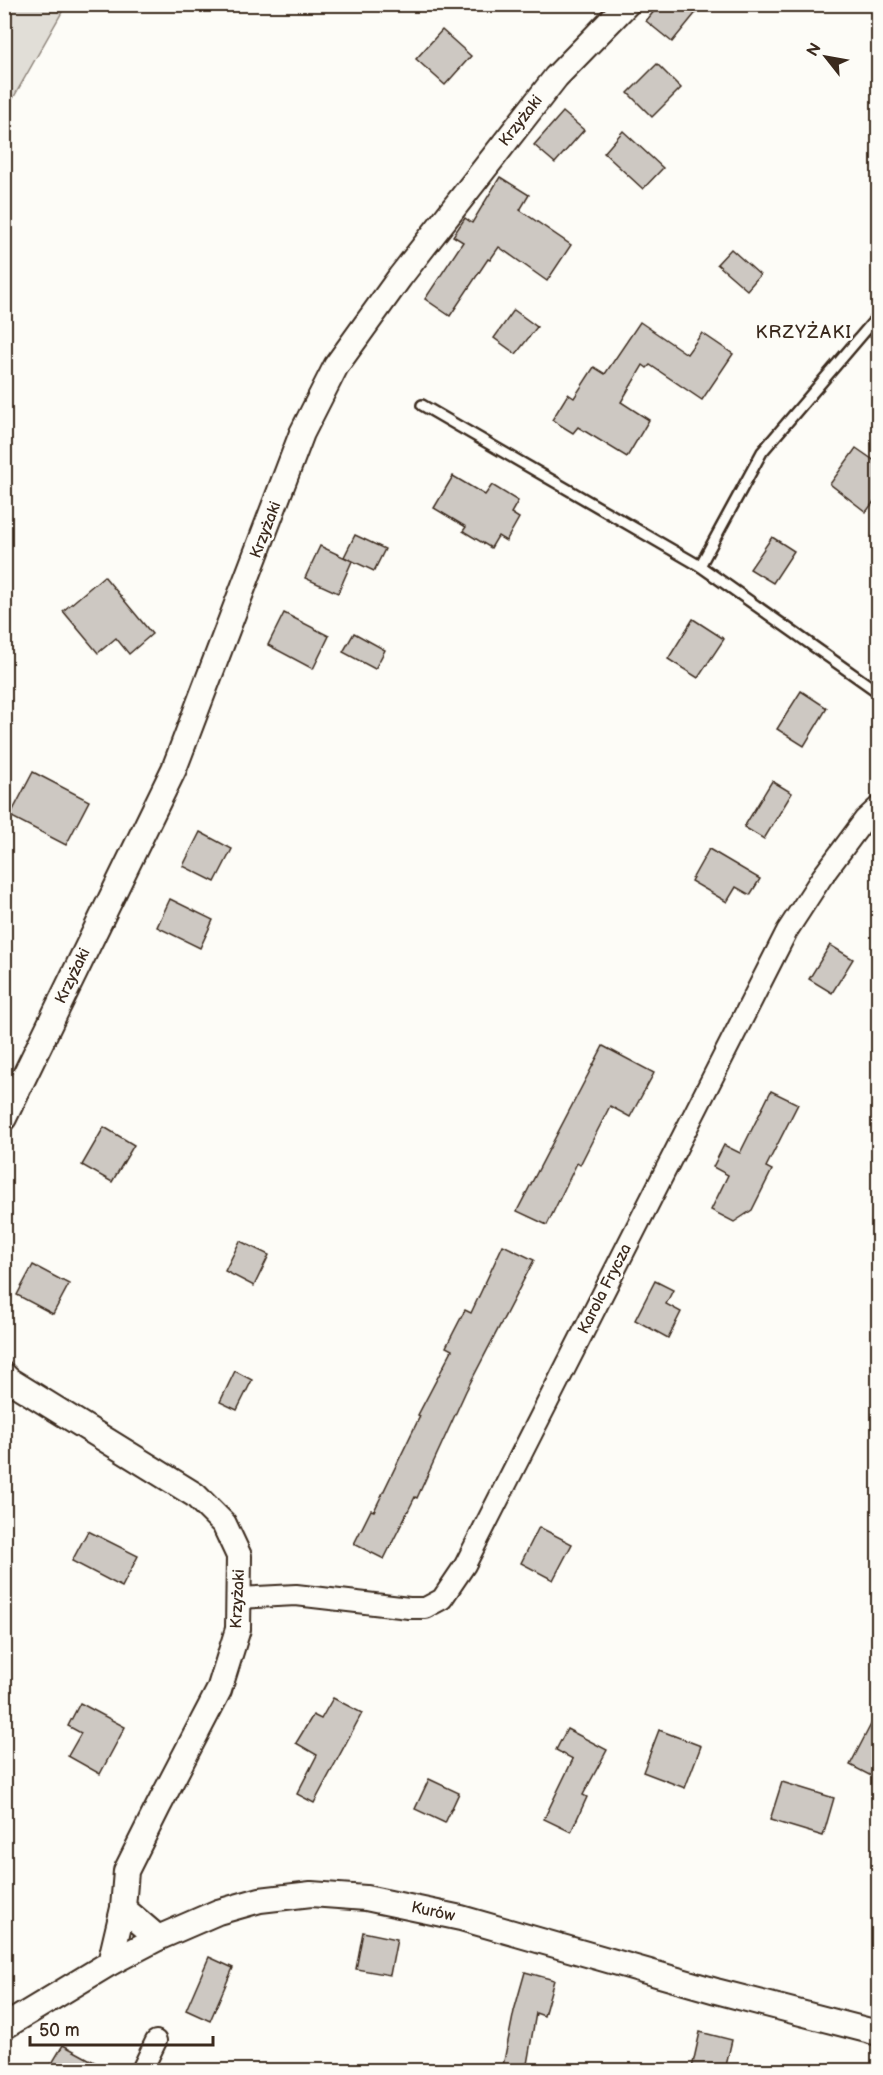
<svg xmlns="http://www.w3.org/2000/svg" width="883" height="2075" font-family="'Balsamiq Sans',sans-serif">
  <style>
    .green { fill: #e1ded7; stroke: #8e847a; stroke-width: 1.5 }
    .building { fill: #cdc8c2; stroke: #3b2a1e; stroke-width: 1.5 }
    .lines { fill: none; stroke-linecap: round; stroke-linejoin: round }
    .service-casing { stroke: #3b2a1e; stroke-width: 14 }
    .minor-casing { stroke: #3b2a1e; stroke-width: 24 }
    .tertiary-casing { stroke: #3b2a1e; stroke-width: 28 }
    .service { stroke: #fdfcf7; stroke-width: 9 }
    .minor { stroke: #fdfcf7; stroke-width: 20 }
    .tertiary { stroke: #fdfcf7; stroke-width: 24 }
    .labels { text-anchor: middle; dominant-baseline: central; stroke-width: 5; stroke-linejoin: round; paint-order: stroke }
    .street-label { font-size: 16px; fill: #3b2a1e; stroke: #fdfcf7 }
    .neighbourhood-label { font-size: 18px; letter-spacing: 1.5px; fill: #3b2a1e; stroke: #fdfcf7 }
  </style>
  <rect width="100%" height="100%" fill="#fdfcf7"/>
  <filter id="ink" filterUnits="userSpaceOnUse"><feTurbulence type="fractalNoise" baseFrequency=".0167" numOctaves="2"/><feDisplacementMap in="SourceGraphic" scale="12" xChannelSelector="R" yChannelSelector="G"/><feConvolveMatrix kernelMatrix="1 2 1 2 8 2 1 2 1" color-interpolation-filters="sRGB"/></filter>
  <g filter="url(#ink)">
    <!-- green -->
    <path class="green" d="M 5,4 L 66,5 L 11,102 L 5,119 Z"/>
    <!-- building -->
    <g class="building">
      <path d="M 660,4 L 703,4 L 672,42 L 646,21 Z"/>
      <path d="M 442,30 L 471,56 L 445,85 L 416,59 Z"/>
      <path d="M 657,64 L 681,88 L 652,117 L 628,93 Z"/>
      <path d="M 563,112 L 584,130 L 555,163 L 534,145 Z"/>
      <path d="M 623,131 L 663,168 L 643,189 L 604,153 Z"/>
      <path d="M 500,177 L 529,195 L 520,210 L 571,245 L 547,281 L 499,247 L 490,260 L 488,259 L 450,316 L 425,299 L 463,242 L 453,236 L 465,218 L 472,223 Z"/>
      <path d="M 731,249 L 760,275 L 747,290 L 717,264 Z"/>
      <path d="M 514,310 L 537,327 L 516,354 L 494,338 Z"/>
      <path d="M 640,322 L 687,354 L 702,333 L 733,354 L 702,400 L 650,365 L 647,368 L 643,365 L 621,402 L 649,420 L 627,457 L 578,427 L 573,433 L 552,420 L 568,394 L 574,398 L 594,367 L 605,374 Z"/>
      <path d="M 856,448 L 879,464 L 879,495 L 866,512 L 830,484 Z"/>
      <path d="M 453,476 L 485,495 L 492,485 L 518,501 L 511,513 L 519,518 L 506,541 L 498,536 L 491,548 L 463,531 L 466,527 L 434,508 Z"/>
      <path d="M 355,535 L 385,549 L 374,571 L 344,557 Z"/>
      <path d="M 772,537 L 794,551 L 773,583 L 750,569 Z"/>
      <path d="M 320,546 L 352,561 L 338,593 L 305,578 Z"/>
      <path d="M 104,576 L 152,634 L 129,654 L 116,638 L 98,653 L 63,611 Z"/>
      <path d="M 284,613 L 329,636 L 313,669 L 268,645 Z"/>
      <path d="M 693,619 L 724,639 L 698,678 L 668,659 Z"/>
      <path d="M 354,633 L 385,650 L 375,669 L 343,652 Z"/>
      <path d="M 801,691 L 827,708 L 804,746 L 777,729 Z"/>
      <path d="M 33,772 L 89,801 L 66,845 L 10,816 Z"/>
      <path d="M 772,781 L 792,793 L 764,839 L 744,827 Z"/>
      <path d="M 200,832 L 232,849 L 215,882 L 183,866 Z"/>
      <path d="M 709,849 L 760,879 L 750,895 L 736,887 L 727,902 L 691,881 Z"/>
      <path d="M 170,899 L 213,920 L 200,948 L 157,927 Z"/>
      <path d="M 830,945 L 853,959 L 832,993 L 809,979 Z"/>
      <path d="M 603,1046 L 654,1073 L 630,1117 L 610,1106 L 580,1165 L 577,1163 L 547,1225 L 517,1211 Z"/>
      <path d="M 771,1091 L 798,1104 L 766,1167 L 772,1170 L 752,1210 L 734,1222 L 711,1210 L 728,1175 L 713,1167 L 724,1145 L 740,1153 Z"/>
      <path d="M 104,1127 L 134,1145 L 112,1182 L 82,1165 Z"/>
      <path d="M 240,1241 L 269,1255 L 254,1286 L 225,1271 Z"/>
      <path d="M 503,1245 L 534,1260 L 466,1391 L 417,1498 L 415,1497 L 384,1559 L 354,1544 L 371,1510 L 374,1511 L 420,1416 L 418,1415 L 452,1350 L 446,1347 L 465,1310 L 471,1313 Z"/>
      <path d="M 33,1265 L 69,1284 L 53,1314 L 17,1295 Z"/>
      <path d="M 655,1281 L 673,1290 L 666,1304 L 681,1312 L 668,1338 L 635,1320 Z"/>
      <path d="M 235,1371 L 252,1380 L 237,1410 L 220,1402 Z"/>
      <path d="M 539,1527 L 572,1544 L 553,1580 L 521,1563 Z"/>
      <path d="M 88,1531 L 138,1556 L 122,1587 L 72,1561 Z"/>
      <path d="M 333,1698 L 362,1713 L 314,1803 L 297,1794 L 317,1755 L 296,1743 L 313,1715 L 321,1719 Z"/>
      <path d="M 80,1703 L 125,1727 L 100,1774 L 68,1756 L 81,1733 L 68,1726 Z"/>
      <path d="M 879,1709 L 879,1780 L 850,1765 Z"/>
      <path d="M 567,1729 L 607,1750 L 583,1795 L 587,1797 L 571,1832 L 544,1819 L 573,1759 L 556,1750 Z"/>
      <path d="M 659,1730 L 701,1746 L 685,1788 L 643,1772 Z"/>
      <path d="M 429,1779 L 459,1793 L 445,1823 L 415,1809 Z"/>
      <path d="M 782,1782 L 834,1798 L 823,1836 L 770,1820 Z"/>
      <path d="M 363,1932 L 397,1939 L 390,1975 L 356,1969 Z"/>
      <path d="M 209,1957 L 233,1968 L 210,2021 L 186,2010 Z"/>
      <path d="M 525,1972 L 554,1980 L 544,2016 L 536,2013 L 526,2070 L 503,2066 L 514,2011 Z"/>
      <path d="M 700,2032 L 732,2040 L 725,2070 L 703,2070 L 692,2068 Z"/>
      <path d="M 63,2045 L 109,2070 L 48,2070 Z"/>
    </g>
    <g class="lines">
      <!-- service casing -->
      <g class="service-casing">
        <g id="service">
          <path d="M 422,405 L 700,566 L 878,692"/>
          <path d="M 700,566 L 762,452 L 878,316"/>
        </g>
      </g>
      <!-- minor casing -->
      <g class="minor-casing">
        <g id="minor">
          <path d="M 239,1598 L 296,1595 L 409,1608 L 425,1608 L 442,1599 L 465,1565 L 787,931 L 822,877 L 865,819 L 878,807"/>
          <path d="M 142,2070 L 156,2041"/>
        </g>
      </g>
      <!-- tertiary casing -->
      <g class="tertiary-casing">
        <g id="tertiary">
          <path d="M 4,1118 L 174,769 L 302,433 L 336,366 L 400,277 L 556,77 L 627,4"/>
          <path d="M 4,1375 L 9,1380 L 195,1495 L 224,1524 L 239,1556 L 238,1629 L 219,1690 L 158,1807 L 126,1871 L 123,1908 L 110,1963"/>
          <path d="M 123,1908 L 158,1938"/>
          <path d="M 4,2027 L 110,1963 L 158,1938 L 218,1912 L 260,1900 L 311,1894 L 366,1898 L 461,1918 L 716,1991 L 878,2033"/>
        </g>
      </g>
      <!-- service -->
      <use href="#service" class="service"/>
      <!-- minor -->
      <use href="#minor" class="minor"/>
      <!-- tertiary -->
      <use href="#tertiary" class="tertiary"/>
    </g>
  </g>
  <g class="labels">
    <!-- street labels -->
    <g class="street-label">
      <text transform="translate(521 121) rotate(-52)">Krzyżaki</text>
      <text transform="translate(266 530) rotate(-69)">Krzyżaki</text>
      <text transform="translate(73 976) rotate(-64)">Krzyżaki</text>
      <text transform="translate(605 1289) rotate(-63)">Karola Frycza</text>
      <text transform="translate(238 1599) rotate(-87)">Krzyżaki</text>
      <text transform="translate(433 1912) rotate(12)">Kurów</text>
    </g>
    <!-- neighbourhood labels -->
    <g class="neighbourhood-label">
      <text x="804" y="332">KRZYŻAKI</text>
    </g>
  </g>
  <!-- margin -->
  <rect width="883" height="2075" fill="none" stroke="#fdfcf7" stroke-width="24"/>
  <rect x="12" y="12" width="859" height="2051" fill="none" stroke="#3b2a1e" stroke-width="2" filter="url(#ink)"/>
  <!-- north arrow -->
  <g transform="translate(826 57) rotate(301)" stroke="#fdfcf7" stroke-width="4.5" paint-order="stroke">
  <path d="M0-4.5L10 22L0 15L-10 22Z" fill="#3b2a1e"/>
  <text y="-9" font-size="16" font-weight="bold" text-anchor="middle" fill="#3b2a1e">N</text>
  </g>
  <!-- scale -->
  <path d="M30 2036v9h183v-9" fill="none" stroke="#3b2a1e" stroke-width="3"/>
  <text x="39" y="2036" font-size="18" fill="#3b2a1e" stroke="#fdfcf7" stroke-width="4.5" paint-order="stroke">50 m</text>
</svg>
